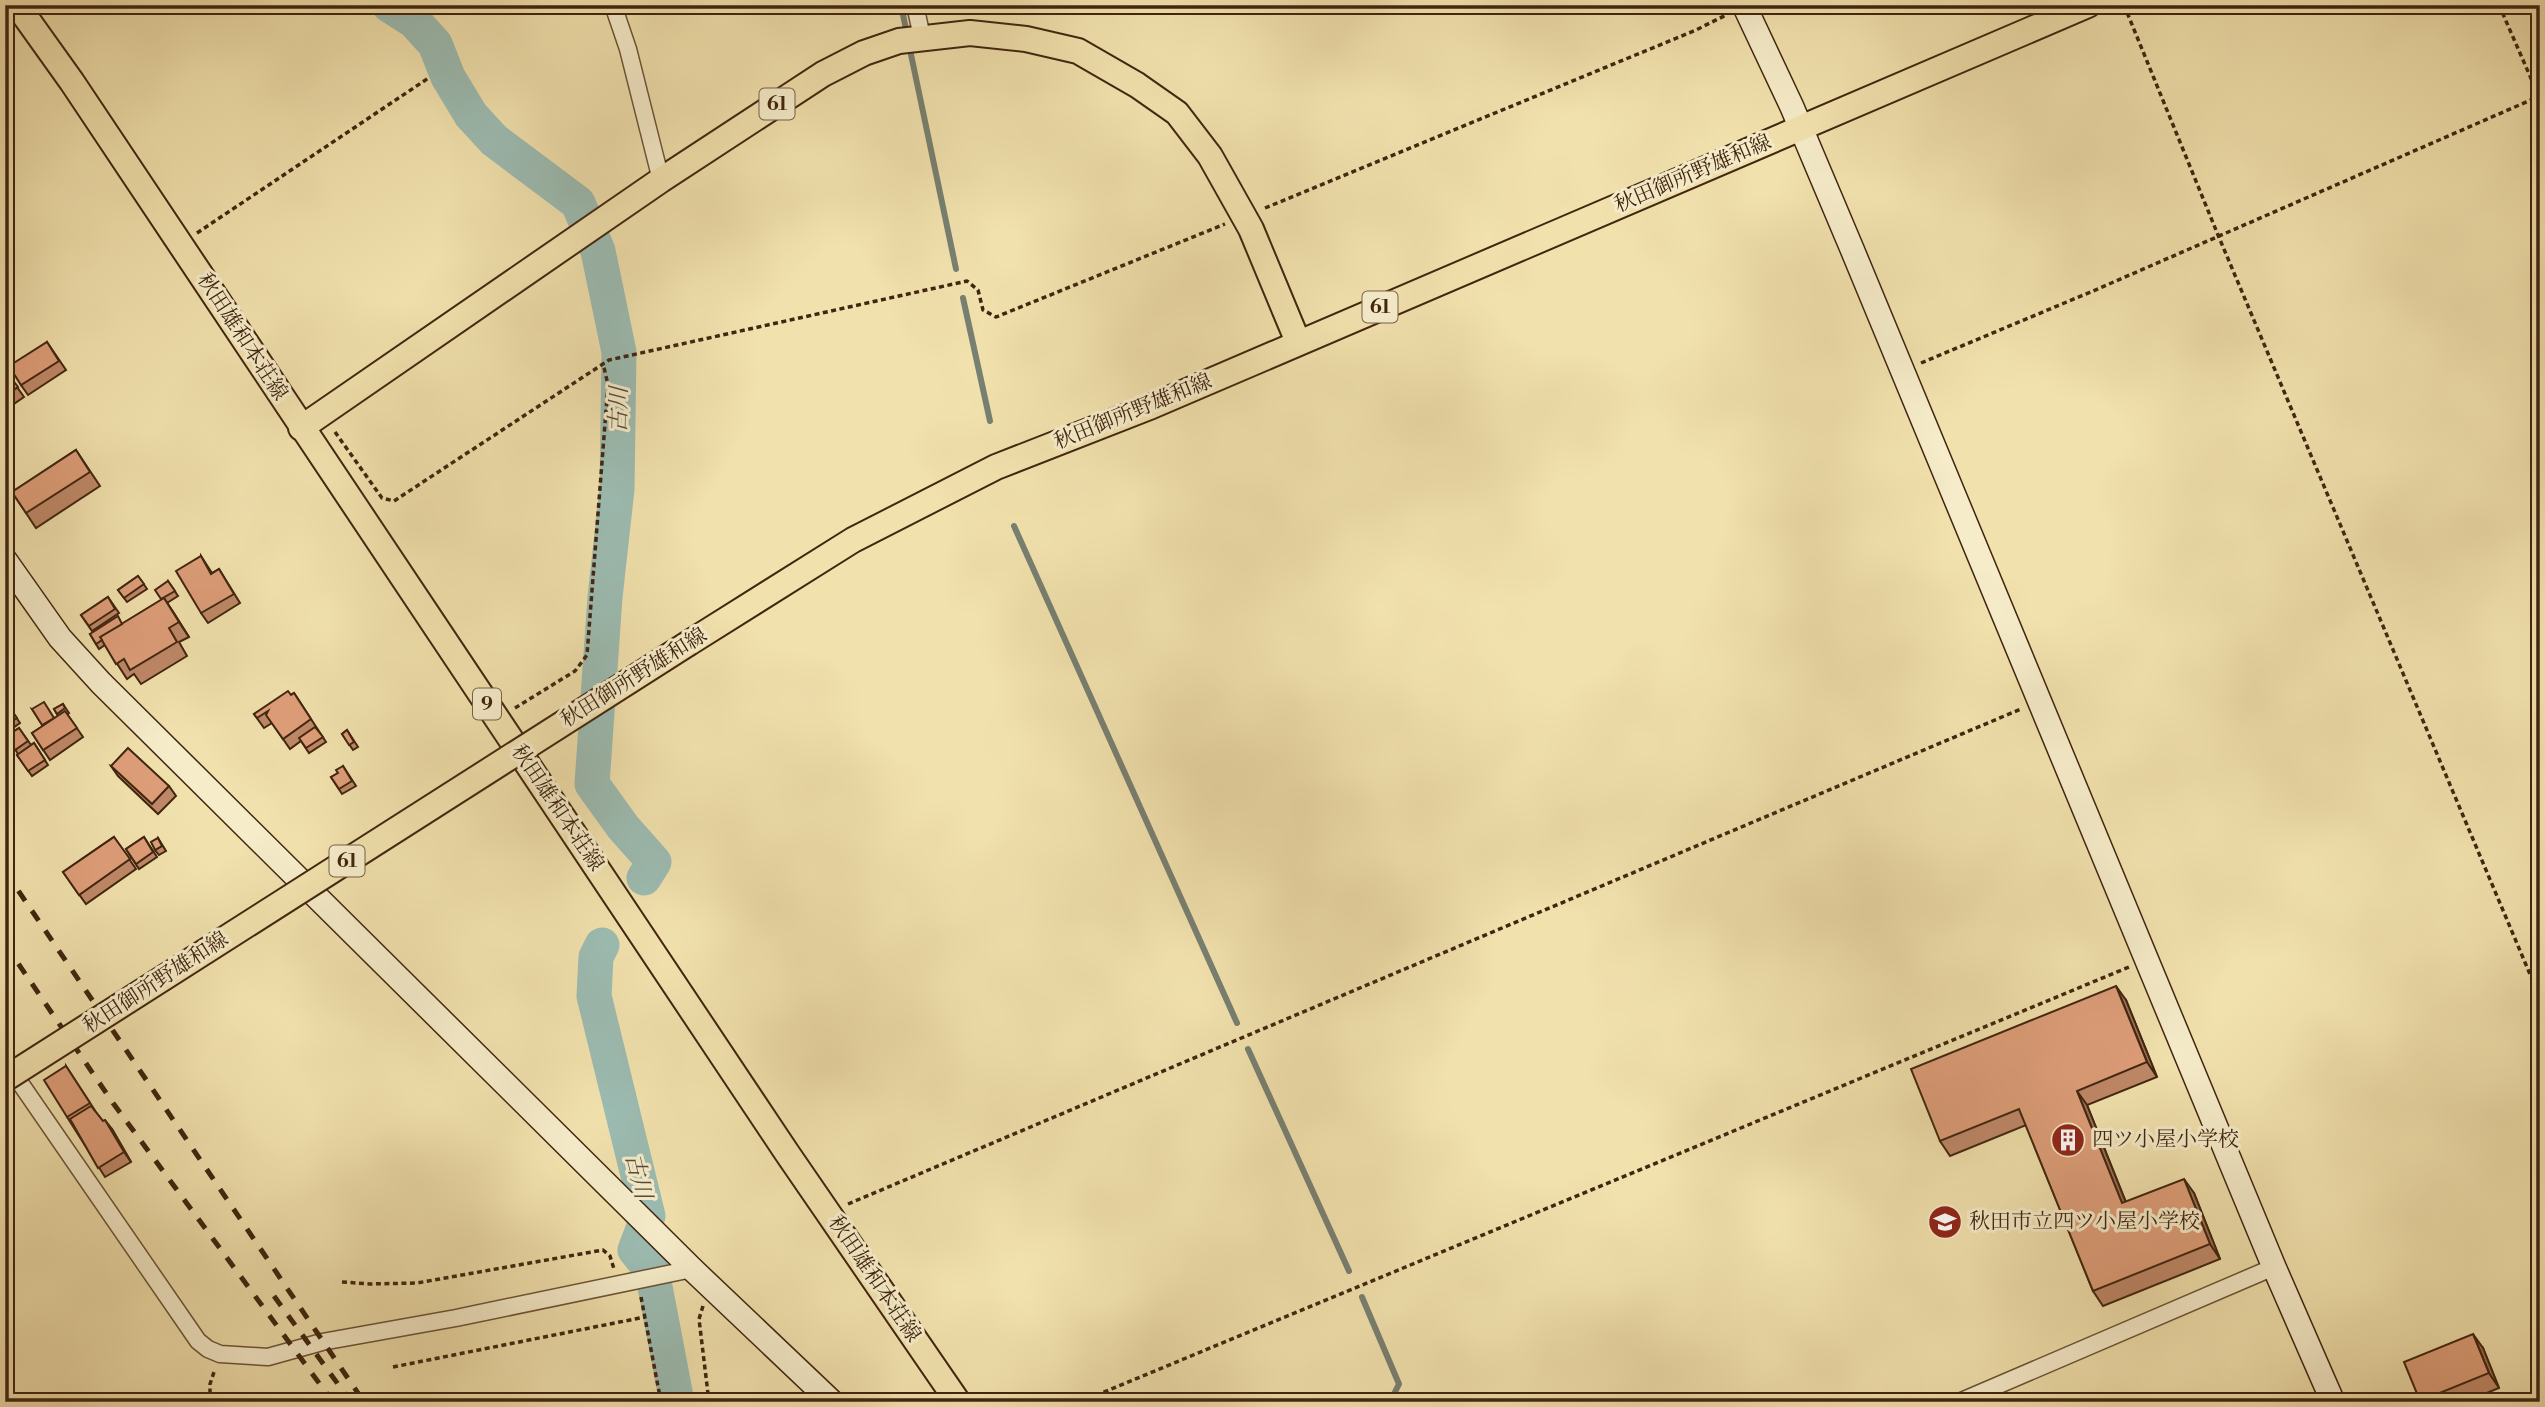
<svg xmlns="http://www.w3.org/2000/svg" width="2545" height="1407" font-family="'Libre Bodoni','Noto Serif JP',serif">
  <style>
    .lines { fill: none; stroke-linecap: round; stroke-linejoin: round }
    .stream { stroke: #778071; stroke-width: 6 }
    .river { stroke: #9cbcb2; stroke-width: 35 }
    .street-casing { stroke: #6c5436; stroke-width: 19 }
    .secondary-casing { stroke: #40250f; stroke-width: 26 }
    .primary-casing { stroke: #40250f; stroke-width: 28 }
    .path { stroke: #40250f; stroke-width: 3.5; stroke-dasharray: 5 3.5; stroke-linecap: butt }
    .street { stroke: #f6ecca; stroke-width: 16 }
    .secondary { stroke: #f6ecca; stroke-width: 23 }
    .primary { stroke: #f1e1ad; stroke-width: 24 }
    .rail { stroke: #40250f; stroke-width: 5; stroke-dasharray: 12 12; stroke-linecap: butt }
    .primary-bridge-casing { stroke: #40250f; stroke-width: 28; stroke-linecap: butt }
    .primary-bridge { stroke: #f1e1ad; stroke-width: 24 }
    .wall { fill: #bf8868; stroke: #40250f; stroke-width: 2 }
    .shaded-wall { fill: #9b6f55; stroke: #40250f; stroke-width: 2 }
    .building { fill: #de9e79; stroke: #40250f; stroke-width: 2 }
    .labels { text-anchor: middle; dominant-baseline: central; stroke-width: 6; stroke-linejoin: round; paint-order: stroke }
    .shield { fill: #f6ecca; stroke: #776147; stroke-width: 2 }
    .shield-label { font-size: 19px; font-weight: bold; fill: #40250f }
    .street-label { font-size: 21px; fill: #40250f; stroke: #f6ecca }
    .poi-label { font-size: 21px; fill: #40250f; stroke: #f6ecca; text-anchor: start }
    .water-label { font-size: 23px; font-style: italic; fill: #574b38; stroke: #f6ecca }
  </style>
  <rect width="100%" height="100%" fill="#f1e1ad"/>
  <filter id="stains"><feTurbulence type="fractalNoise" baseFrequency=".00286" numOctaves="4"/><feColorMatrix values="0 0 0 0 .2 0 0 0 0 .09 0 0 0 0 .02 0 0 0 .5 -.17"/></filter>
  <radialGradient id="worn" r=".72"><stop offset=".6" stop-color="#630" stop-opacity="0"/><stop offset="1" stop-color="#630" stop-opacity=".3"/></radialGradient>
  <g class="lines">
    <!-- stream -->
    <g class="stream">
      <path d="M 901,5 L 907,34"/>
      <path d="M 909,45 L 956,269"/>
      <path d="M 963,298 L 990,421"/>
      <path d="M 1014,526 L 1237,1023"/>
      <path d="M 1248,1049 L 1349,1271"/>
      <path d="M 1362,1297 L 1399,1384 L 1390,1402"/>
    </g>
    <!-- river -->
    <g class="river">
      <path d="M 389,5 L 414,21 L 435,44 L 448,77 L 471,115 L 494,140 L 578,203 L 598,251 L 619,352 L 617,489 L 605,597 L 592,784 L 623,827 L 654,862 L 644,878"/>
      <path d="M 602,945 L 596,957 L 594,996 L 648,1216 L 635,1250 L 652,1271 L 677,1402"/>
    </g>
    <!-- street casing -->
    <g class="street-casing">
      <g id="street">
        <path d="M 613,5 L 628,49 L 661,180"/>
        <path d="M 915,5 L 922,37"/>
        <path d="M 5,1061 L 198,1341 L 208,1349 L 220,1354 L 268,1357 L 322,1342 L 456,1318 L 692,1269"/>
        <path d="M 1959,1402 L 2274,1267"/>
      </g>
    </g>
    <!-- secondary casing -->
    <g class="secondary-casing">
      <g id="secondary">
        <path d="M 1744,5 L 1792,107 L 1852,249 L 2274,1267 L 2333,1402"/>
        <path d="M 5,560 L 60,638 L 101,683 L 692,1269 L 832,1402"/>
      </g>
    </g>
    <!-- primary casing -->
    <g class="primary-casing">
      <g id="primary">
        <path d="M 17,5 L 72,82 L 787,1153 L 958,1402"/>
        <path d="M 301,428 L 661,180 L 823,74 L 864,53 L 899,41 L 970,33 L 1026,39 L 1078,51 L 1137,85 L 1177,113 L 1210,156 L 1251,229 L 1298,342"/>
        <path d="M 689,643 L 853,540 L 996,467 L 1152,406 L 2088,5"/>
      </g>
    </g>
    <!-- path -->
    <g class="path">
      <path d="M 2124,5 L 2218,235 L 2540,998"/>
      <path d="M 2499,5 L 2540,99"/>
      <path d="M 1265,208 L 1696,30 L 1726,15"/>
      <path d="M 197,233 L 430,77"/>
      <path d="M 1921,363 L 2093,291 L 2540,96"/>
      <path d="M 335,432 L 382,498 L 394,501 L 609,360 L 967,281 L 978,290 L 983,310 L 996,317 L 1225,224"/>
      <path d="M 515,708 L 575,671 L 587,655 L 608,385 L 603,363"/>
      <path d="M 5,1149 L 7,1120 L 13,1104"/>
      <path d="M 848,1204 L 2021,709"/>
      <path d="M 342,1282 L 370,1284 L 417,1283 L 603,1250 L 610,1256 L 614,1269"/>
      <path d="M 641,1297 L 661,1402"/>
      <path d="M 703,1306 L 699,1319 L 709,1402"/>
      <path d="M 393,1367 L 645,1317"/>
      <path d="M 210,1402 L 210,1384 L 215,1369"/>
      <path d="M 1080,1402 L 2129,967"/>
    </g>
    <!-- street -->
    <use href="#street" class="street"/>
    <!-- secondary -->
    <use href="#secondary" class="secondary"/>
    <!-- primary -->
    <use href="#primary" class="primary"/>
    <!-- rail -->
    <g class="rail">
      <path d="M 5,871 L 364,1402"/>
      <path d="M 5,944 L 113,1103 L 333,1402"/>
      <path d="M 274,1296 L 351,1402"/>
    </g>
    <!-- primary-bridge casing -->
    <g class="primary-bridge-casing">
      <path id="primary-bridge" d="M 5,1079 L 689,643"/>
    </g>
    <!-- primary-bridge -->
    <use href="#primary-bridge" class="primary-bridge"/>
  </g>
  <!-- wall -->
  <g class="wall">
    <path d="M 47,342 L 66,370 L 28,395 L 21,385 Z"/>
    <path d="M 5,370 L 24,397 L 5,410 Z"/>
    <path d="M 76,450 L 100,486 L 36,528 L 12,492 Z"/>
    <path d="M 201,556 L 212,573 L 219,569 L 240,603 L 208,623 L 201,613 Z"/>
    <path d="M 138,576 L 147,589 L 127,602 L 118,590 Z"/>
    <path d="M 168,581 L 178,596 L 167,603 L 189,637 L 179,642 L 187,656 L 141,684 L 134,674 L 127,679 L 105,645 L 99,649 L 90,634 L 122,624 L 161,600 Z"/>
    <path d="M 108,597 L 119,613 L 92,631 L 81,615 Z"/>
    <path d="M 294,693 L 326,742 L 309,753 L 301,741 L 290,749 L 272,723 L 264,728 L 254,714 Z"/>
    <path d="M 5,701 L 20,723 L 10,730 L 5,723 Z"/>
    <path d="M 63,704 L 69,713 L 67,714 L 83,737 L 50,760 L 32,733 L 43,726 L 32,709 L 55,718 L 58,716 L 54,709 Z"/>
    <path d="M 19,728 L 31,745 L 34,743 L 48,765 L 32,776 L 17,755 L 18,754 L 7,736 Z"/>
    <path d="M 347,730 L 358,747 L 353,750 L 342,734 Z"/>
    <path d="M 111,766 L 169,786 L 176,796 L 158,814 L 118,776 Z"/>
    <path d="M 343,766 L 356,786 L 342,794 L 331,777 L 338,773 Z"/>
    <path d="M 114,837 L 136,869 L 86,904 L 63,872 Z"/>
    <path d="M 144,837 L 157,857 L 139,869 L 126,849 Z"/>
    <path d="M 158,838 L 166,851 L 159,855 L 155,850 Z"/>
    <path d="M 2126,1000 L 2157,1077 L 2087,1105 L 2126,1202 L 2194,1193 L 2220,1259 L 2103,1306 L 2093,1291 L 2026,1125 L 1950,1156 L 1940,1141 Z"/>
    <path d="M 66,1066 L 96,1112 L 103,1121 L 112,1129 L 131,1162 L 105,1177 L 67,1117 Z"/>
    <path d="M 2483,1348 L 2499,1388 L 2465,1402 L 2420,1402 Z"/>
  </g>
  <!-- shaded-wall -->
  <g class="shaded-wall">
    <path d="M 164,598 L 174,613 L 189,637 L 179,622 Z"/>
    <path d="M 2116,986 L 2126,1000 L 2157,1077 L 2147,1062 Z"/>
    <path d="M 2077,1091 L 2087,1105 L 2132,1218 L 2122,1203 Z"/>
    <path d="M 105,1120 L 112,1129 L 131,1162 L 124,1152 Z"/>
    <path d="M 2184,1179 L 2194,1193 L 2220,1259 L 2210,1244 Z"/>
    <path d="M 2473,1334 L 2483,1348 L 2499,1388 L 2489,1373 Z"/>
  </g>
  <!-- building -->
  <g class="building">
    <path d="M 47,342 L 59,361 L 21,385 L 9,366 Z"/>
    <path d="M 5,370 L 18,387 L 5,396 Z"/>
    <path d="M 76,450 L 90,472 L 26,513 L 12,492 Z"/>
    <path d="M 201,556 L 211,574 L 219,569 L 234,594 L 201,613 L 176,571 Z"/>
    <path d="M 138,576 L 144,584 L 124,598 L 118,590 Z"/>
    <path d="M 168,581 L 175,591 L 161,599 L 155,590 Z"/>
    <path d="M 108,597 L 115,609 L 89,626 L 81,615 Z"/>
    <path d="M 164,598 L 179,622 L 169,628 L 177,642 L 130,670 L 124,659 L 116,664 L 100,637 Z"/>
    <path d="M 118,616 L 122,624 L 100,637 L 102,640 L 96,644 L 90,634 Z"/>
    <path d="M 288,691 L 291,695 L 294,693 L 311,719 L 283,739 L 266,715 L 268,711 L 257,718 L 254,714 Z"/>
    <path d="M 5,701 L 17,718 L 6,725 L 5,723 Z"/>
    <path d="M 44,702 L 54,718 L 42,725 L 32,709 Z"/>
    <path d="M 63,704 L 65,708 L 57,714 L 54,709 Z"/>
    <path d="M 65,711 L 77,728 L 43,750 L 32,733 Z"/>
    <path d="M 315,727 L 323,737 L 306,748 L 299,738 Z"/>
    <path d="M 19,728 L 28,741 L 15,750 L 7,736 Z"/>
    <path d="M 347,730 L 354,742 L 349,745 L 342,734 Z"/>
    <path d="M 34,743 L 45,760 L 28,771 L 17,755 Z"/>
    <path d="M 128,748 L 169,786 L 152,804 L 111,766 Z"/>
    <path d="M 343,766 L 352,781 L 339,789 L 331,777 L 338,773 L 336,770 Z"/>
    <path d="M 114,837 L 130,859 L 79,895 L 63,872 Z"/>
    <path d="M 144,837 L 153,852 L 136,864 L 126,849 Z"/>
    <path d="M 158,838 L 162,846 L 155,850 L 151,842 Z"/>
    <path d="M 2116,986 L 2147,1062 L 2077,1091 L 2122,1203 L 2184,1179 L 2210,1244 L 2093,1291 L 2019,1109 L 1940,1141 L 1911,1069 Z"/>
    <path d="M 66,1066 L 90,1103 L 67,1117 L 44,1080 Z"/>
    <path d="M 91,1106 L 103,1121 L 105,1120 L 124,1152 L 98,1168 L 70,1119 Z"/>
    <path d="M 2473,1334 L 2489,1373 L 2420,1401 L 2404,1362 Z"/>
  </g>
  <!-- icons -->
  <defs>
    <g id="building-disc" transform="scale(1.75)"><circle r="9.5" fill="#8f2418" stroke="#f6ecca"/><path d="M-4-6H4V6H1V3H-1V6H-4ZM-2.5-4.3h1.7v1.8h-1.7ZM.8-4.3h1.7v1.8H.8ZM-2.5-1h1.7V.8h-1.7ZM.8-1h1.7V.8H.8Z" fill="#fff"/></g>
    <g id="school-disc" transform="scale(1.75)"><circle r="9.5" fill="#8f2418" stroke="#f6ecca"/><path d="M0-5L7-2L0 1L-7-2ZM-4 1L0 2.5L4 1V4Q0 6-4 4Z" fill="#fff"/></g>
  </defs>
  <g fill-rule="evenodd">
    <use href="#building-disc" x="2068" y="1140"/>
    <use href="#school-disc" x="1945" y="1222"/>
  </g>
  <g class="labels">
    <!-- shield labels -->
    <g class="shield">
      <rect x="759.5" y="88.5" width="35" height="31" rx="5"/>
      <rect x="1362.5" y="291.5" width="35" height="31" rx="5"/>
      <rect x="473" y="688.5" width="28" height="31" rx="5"/>
      <rect x="329.5" y="845.5" width="35" height="31" rx="5"/>
    </g>
    <g class="shield-label">
      <text x="777" y="104">61</text>
      <text x="1380" y="307">61</text>
      <text x="487" y="704">9</text>
      <text x="347" y="861">61</text>
    </g>
    <!-- street labels -->
    <g class="street-label">
      <text transform="translate(1693 174) rotate(-23)">秋田御所野雄和線</text>
      <text transform="translate(242 337) rotate(57)">秋田雄和本荘線</text>
      <text transform="translate(1133 412) rotate(-22)">秋田御所野雄和線</text>
      <text transform="translate(634 678) rotate(-32)">秋田御所野雄和線</text>
      <text transform="translate(557 808) rotate(56)">秋田雄和本荘線</text>
      <text transform="translate(156 983) rotate(-33)">秋田御所野雄和線</text>
      <text transform="translate(874 1279) rotate(56)">秋田雄和本荘線</text>
    </g>
    <!-- poi labels -->
    <g class="poi-label">
      <text x="2092" y="1140">四ツ小屋小学校</text>
      <text x="1969" y="1222">秋田市立四ツ小屋小学校</text>
    </g>
    <!-- water labels -->
    <g class="water-label">
      <text transform="translate(619 410) rotate(-89)">古川</text>
      <text transform="translate(638 1176) rotate(76)">古川</text>
    </g>
  </g>
  <!-- margin -->
  <rect width="2545" height="1407" fill="none" stroke="#f1e1ad" stroke-width="28"/>
  <rect x="7" y="7" width="2531" height="1393" fill="none" stroke="#40250f" stroke-width="3.5"/>
  <rect x="14" y="14" width="2517" height="1379" fill="none" stroke="#40250f" stroke-width="2"/>
  <rect width="100%" height="100%" filter="url(#stains)"/>
  <rect width="100%" height="100%" fill="url(#worn)"/>
</svg>
